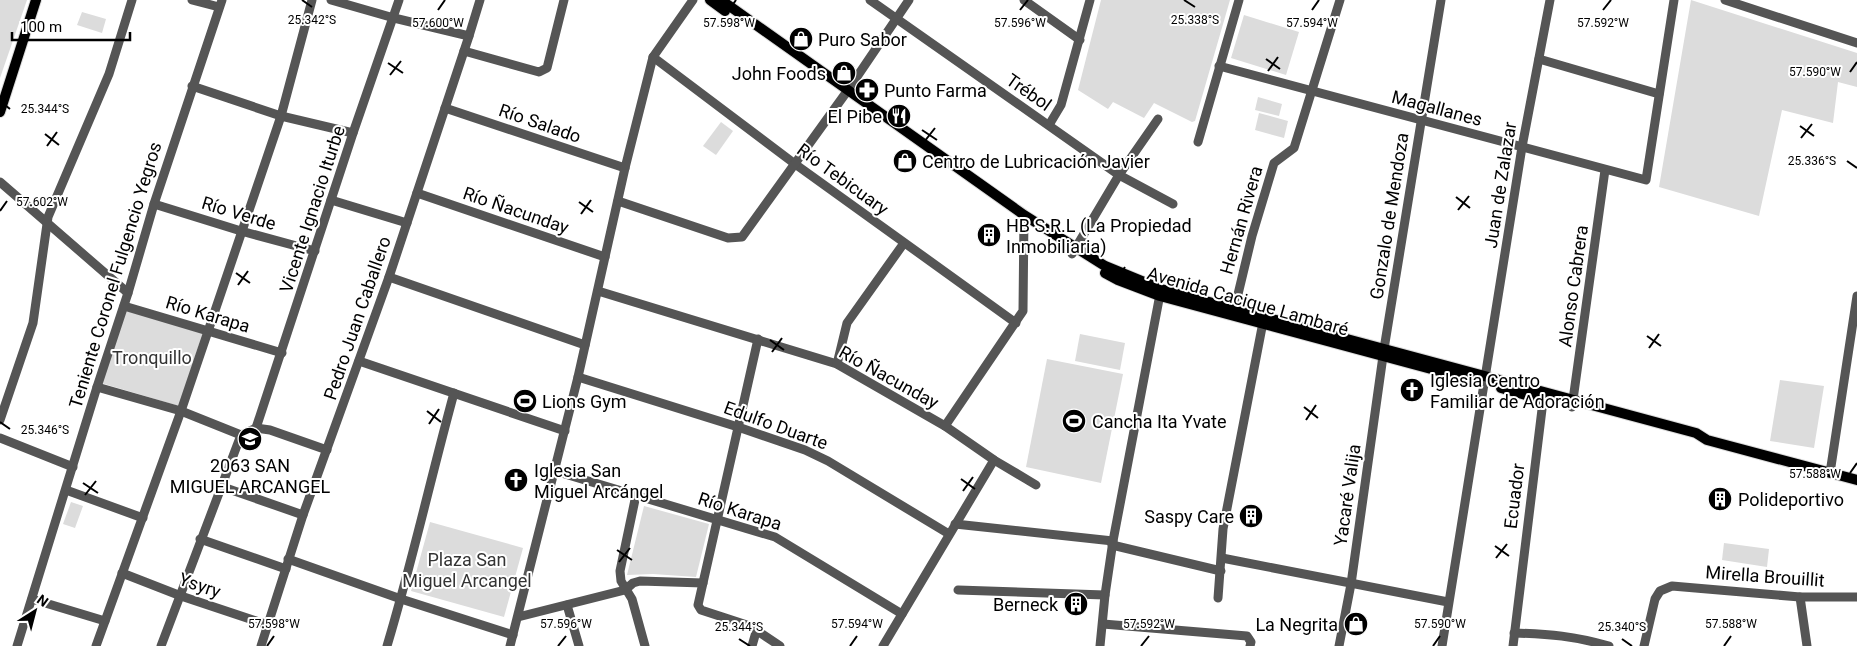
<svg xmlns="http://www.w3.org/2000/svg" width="1857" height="646" font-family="Roboto,sans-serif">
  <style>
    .green { fill: #dcdcdc }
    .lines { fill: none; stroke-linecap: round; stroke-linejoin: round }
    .major-casing { stroke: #dbdbdb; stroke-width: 12 }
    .minor { stroke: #555; stroke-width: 9 }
    .major { stroke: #000; stroke-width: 10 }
    .ticks { fill: none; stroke: #000; stroke-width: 2 }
    .labels { text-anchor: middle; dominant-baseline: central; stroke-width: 4; stroke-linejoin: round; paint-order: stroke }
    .poi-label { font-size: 18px; fill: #000; stroke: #fff; text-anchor: start }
    .street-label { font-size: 18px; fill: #000; stroke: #fff }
    .park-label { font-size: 18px; fill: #333; stroke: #fff }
    .ticks-label { font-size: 12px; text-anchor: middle; fill: #000; stroke: #fff; stroke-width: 4; stroke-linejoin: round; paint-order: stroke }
  </style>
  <rect width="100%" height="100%" fill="#fff"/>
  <!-- green -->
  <g class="green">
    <path d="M 0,0 L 27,0 L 0,78 Z"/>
    <path d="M 1101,0 L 1230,0 L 1195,121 L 1192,122 L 1154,103 L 1144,118 L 1113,102 L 1108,109 L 1078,90 Z"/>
    <path d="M 1691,0 L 1857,53 L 1857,87 L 1838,82 L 1833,123 L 1782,110 L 1759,216 L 1659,187 Z"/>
    <path d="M 82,12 L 106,19 L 102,33 L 77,25 Z"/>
    <path d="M 1244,15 L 1299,32 L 1286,75 L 1231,58 Z"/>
    <path d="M 1258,97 L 1282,104 L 1279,116 L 1255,110 Z"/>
    <path d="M 1259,113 L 1288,121 L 1284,138 L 1255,130 Z"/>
    <path d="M 721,122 L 733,131 L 716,155 L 703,146 Z"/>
    <path d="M 125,309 L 203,332 L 179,406 L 101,383 Z"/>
    <path d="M 1080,334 L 1125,343 L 1120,370 L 1075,361 Z"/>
    <path d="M 1047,359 L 1123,374 L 1101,483 L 1026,467 Z"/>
    <path d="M 1780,380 L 1824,386 L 1814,448 L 1770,441 Z"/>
    <path d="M 71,502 L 83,506 L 75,528 L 63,524 Z"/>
    <path d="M 644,506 L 709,524 L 696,577 L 653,574 L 627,575 Z"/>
    <path d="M 430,522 L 523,548 L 504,617 L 411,591 Z"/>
    <path d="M 1724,543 L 1769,549 L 1767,567 L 1722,560 Z"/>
  </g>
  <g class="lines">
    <!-- major casing -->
    <g class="major-casing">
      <g id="major">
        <path d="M 710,0 L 725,11"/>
        <path d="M 721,0 L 1024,215 L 1105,266 L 1161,289 L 1696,433 L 1707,440 L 1857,480"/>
        <path d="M 0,112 L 36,0"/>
        <path d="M 1105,273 L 1118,280 L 1160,296 L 1472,380"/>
        <path d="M 1501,388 L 1544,400"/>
      </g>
    </g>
    <!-- minor -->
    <g class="minor">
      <path d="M 192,0 L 219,7"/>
      <path d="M 331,0 L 394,18 L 469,36"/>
      <path d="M 870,0 L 1119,175 L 1173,204"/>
      <path d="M 1024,0 L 1080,40"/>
      <path d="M 1725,0 L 1857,43"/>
      <path d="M 464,51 L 539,72 L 547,68 L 564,0"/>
      <path d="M 653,57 L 795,164 L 1016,323"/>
      <path d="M 1539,59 L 1659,94"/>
      <path d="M 1219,66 L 1646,180 L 1674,0"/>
      <path d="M 192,86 L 281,116 L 353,133"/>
      <path d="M 445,108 L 625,168"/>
      <path d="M 1049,125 L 1061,105 L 1090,0"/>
      <path d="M 1198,142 L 1239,0"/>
      <path d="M 0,182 L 128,293"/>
      <path d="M 417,193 L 605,257"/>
      <path d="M 331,200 L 407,223"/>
      <path d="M 618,201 L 728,238 L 742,237 L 848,90 L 909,0"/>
      <path d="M 154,204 L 241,231 L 315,251"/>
      <path d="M 1072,254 L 1119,175 L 1158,119"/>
      <path d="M 389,277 L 585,345"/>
      <path d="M 598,291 L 837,364 L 945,426 L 994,460 L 1036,485"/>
      <path d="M 124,306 L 282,353"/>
      <path d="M 1233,315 L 1252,236 L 1274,163 L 1294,148 L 1340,0"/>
      <path d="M 758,339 L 698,605 L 701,610 L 750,626 L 780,646"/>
      <path d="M 359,361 L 565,431"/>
      <path d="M 837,364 L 847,323 L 904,243"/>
      <path d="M 578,377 L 738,427 L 805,450 L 828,461 L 949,534"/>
      <path d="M 97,387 L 181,411 L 241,435 L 256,428 L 270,430 L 327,450"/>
      <path d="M 1572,407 L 1605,170"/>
      <path d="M 0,420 L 33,323 L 48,217 L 109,74 L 132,0"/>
      <path d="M 945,426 L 1023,311 L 1024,215"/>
      <path d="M 256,428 L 353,133 L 399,0"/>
      <path d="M 0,438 L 73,467"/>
      <path d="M 555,471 L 775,537 L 902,614"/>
      <path d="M 1830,473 L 1857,296"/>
      <path d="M 220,486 L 303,515"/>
      <path d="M 66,490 L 143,518"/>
      <path d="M 636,495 L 620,571 L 621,581 L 632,599 L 645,646"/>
      <path d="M 955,524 L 1113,541"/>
      <path d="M 200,539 L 286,569"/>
      <path d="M 1112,545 L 1221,571"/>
      <path d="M 1222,558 L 1448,602"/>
      <path d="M 288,559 L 401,599 L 513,635"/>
      <path d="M 122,573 L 181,596 L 268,625"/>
      <path d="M 958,590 L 1105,595"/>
      <path d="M 1800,597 L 1807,646"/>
      <path d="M 1218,598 L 1223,529 L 1264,317"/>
      <path d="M 32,599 L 105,621"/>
      <path d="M 567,605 L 579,646"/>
      <path d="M 518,617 L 625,590 L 633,583 L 640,581 L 703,583"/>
      <path d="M 1103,624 L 1247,636 L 1251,642 L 1250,646"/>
      <path d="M 1514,633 C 1550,634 1574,636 1609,646"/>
      <path d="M 17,646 L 97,387 L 128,293 L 154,204 L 222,0"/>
      <path d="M 96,646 L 181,411 L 281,116 L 312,0"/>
      <path d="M 161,646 L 241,435"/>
      <path d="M 261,646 L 303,515 L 389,277 L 469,36 L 480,0"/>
      <path d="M 387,646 C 412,563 431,477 454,393"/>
      <path d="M 510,646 L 578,377 L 625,168 L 653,57 L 693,0"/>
      <path d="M 752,646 L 756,632"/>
      <path d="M 883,646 L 994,460"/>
      <path d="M 1100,646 L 1105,595 L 1113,541 L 1161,289"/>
      <path d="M 1339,646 L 1351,584 L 1384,349 L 1441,0"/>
      <path d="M 1442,646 L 1522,147 L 1550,0"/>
      <path d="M 1513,646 L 1544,393"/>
      <path d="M 1644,646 L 1655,599 L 1660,591 L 1672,586 L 1800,597 L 1857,597"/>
    </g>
    <!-- major -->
    <use href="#major" class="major"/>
  </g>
  <!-- ticks -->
  <path class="ticks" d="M 302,0 L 312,7M 1184,0 L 1195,7M 438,10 L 445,0M 729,10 L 736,0M 1020,10 L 1028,0M 1312,10 L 1319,0M 1603,10 L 1611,0M 1266,59 L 1280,69M 388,63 L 403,73M 1268,71 L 1278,57M 1850,72 L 1857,62M 390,75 L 401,61M 0,101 L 10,109M 1800,126 L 1814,136M 922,130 L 937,140M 45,134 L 59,145M 1801,138 L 1812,124M 924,142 L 935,128M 47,146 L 57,132M 1847,161 L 1857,168M 1456,197 L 1470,208M 579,202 L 593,212M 1458,210 L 1469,196M 0,211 L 7,201M 581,214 L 591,200M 1113,269 L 1127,279M 236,273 L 250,283M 1115,281 L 1125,267M 238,285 L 248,271M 1647,336 L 1661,346M 770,340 L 784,350M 1649,348 L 1659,334M 772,352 L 782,338M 1304,407 L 1318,418M 427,411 L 441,422M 1306,420 L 1316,405M 0,422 L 10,429M 429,424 L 439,409M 1850,473 L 1857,463M 961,479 L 975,489M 83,483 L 98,493M 963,491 L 973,477M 85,495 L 96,481M 1495,546 L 1509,556M 617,550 L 632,560M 1496,558 L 1507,544M 619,562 L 630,548M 739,639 L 750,646M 1622,639 L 1632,646M 267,646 L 274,636M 558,646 L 566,636M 850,646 L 857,636M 1141,646 L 1149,636M 1433,646 L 1440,636M 1724,646 L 1731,636"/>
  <!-- icons -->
  <defs>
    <g id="shop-disc" transform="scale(1.25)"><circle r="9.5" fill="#000" stroke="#fff"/><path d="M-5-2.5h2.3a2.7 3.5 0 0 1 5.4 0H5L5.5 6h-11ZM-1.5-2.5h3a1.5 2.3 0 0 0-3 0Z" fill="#fff"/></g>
    <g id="pharmacy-disc" transform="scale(1.25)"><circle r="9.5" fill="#000" stroke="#fff"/><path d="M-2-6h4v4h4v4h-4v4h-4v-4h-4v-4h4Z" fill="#fff"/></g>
    <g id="restaurant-disc" transform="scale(1.25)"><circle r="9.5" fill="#000" stroke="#fff"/><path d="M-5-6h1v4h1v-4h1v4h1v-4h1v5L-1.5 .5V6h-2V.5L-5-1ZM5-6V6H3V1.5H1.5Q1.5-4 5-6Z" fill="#fff"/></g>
    <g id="building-disc" transform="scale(1.25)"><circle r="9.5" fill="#000" stroke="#fff"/><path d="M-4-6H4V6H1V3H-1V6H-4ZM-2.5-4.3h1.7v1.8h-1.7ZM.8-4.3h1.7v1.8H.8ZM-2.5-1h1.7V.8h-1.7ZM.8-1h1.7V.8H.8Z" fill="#fff"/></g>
    <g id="church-disc" transform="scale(1.25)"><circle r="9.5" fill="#000" stroke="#fff"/><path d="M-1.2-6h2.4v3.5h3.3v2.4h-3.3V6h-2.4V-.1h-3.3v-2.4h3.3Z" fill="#fff"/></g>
    <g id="stadium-disc" transform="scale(1.25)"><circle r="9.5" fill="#000" stroke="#fff"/><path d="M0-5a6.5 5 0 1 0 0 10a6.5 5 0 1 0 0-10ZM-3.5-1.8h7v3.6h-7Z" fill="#fff"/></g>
    <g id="school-disc" transform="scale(1.25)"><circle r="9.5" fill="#000" stroke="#fff"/><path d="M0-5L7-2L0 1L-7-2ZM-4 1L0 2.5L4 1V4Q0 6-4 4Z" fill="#fff"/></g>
  </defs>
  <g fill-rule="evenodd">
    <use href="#shop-disc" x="801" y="39"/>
    <use href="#shop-disc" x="844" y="73"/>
    <use href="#pharmacy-disc" x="867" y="90"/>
    <use href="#restaurant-disc" x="899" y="116"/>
    <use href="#shop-disc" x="905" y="161"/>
    <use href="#building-disc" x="989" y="235"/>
    <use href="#church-disc" x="1412" y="390"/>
    <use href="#stadium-disc" x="525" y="401"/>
    <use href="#stadium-disc" x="1074" y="421"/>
    <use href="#school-disc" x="250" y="439"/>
    <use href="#church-disc" x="516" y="480"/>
    <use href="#building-disc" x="1720" y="499"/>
    <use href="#building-disc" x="1251" y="516"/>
    <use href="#building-disc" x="1076" y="604"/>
    <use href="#shop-disc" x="1356" y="624"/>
  </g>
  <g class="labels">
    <!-- poi labels -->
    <g class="poi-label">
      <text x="818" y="39">Puro Sabor</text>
      <text x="826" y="73" text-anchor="end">John Foods</text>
      <text x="884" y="90">Punto Farma</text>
      <text x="882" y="116" text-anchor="end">El Pibe</text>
      <text x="922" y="161">Centro de Lubricación Javier</text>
      <text x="1006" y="225">HB S.R.L (La Propiedad<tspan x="1006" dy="21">Inmobiliaria)</tspan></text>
      <text x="1430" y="380">Iglesia Centro<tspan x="1430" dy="21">Familiar de Adoración</tspan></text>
      <text x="542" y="401">Lions Gym</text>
      <text x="1092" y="421">Cancha Ita Yvate</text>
      <text x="250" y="465" text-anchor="middle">2063 SAN<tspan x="250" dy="21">MIGUEL ARCANGEL</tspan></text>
      <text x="534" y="470">Iglesia San<tspan x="534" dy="21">Miguel Arcángel</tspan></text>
      <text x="1738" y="499">Polideportivo</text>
      <text x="1234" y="516" text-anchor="end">Saspy Care</text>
      <text x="1058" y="604" text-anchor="end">Berneck</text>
      <text x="1338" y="624" text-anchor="end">La Negrita</text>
    </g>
    <!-- street labels -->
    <g class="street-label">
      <text transform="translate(1029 92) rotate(35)">Trébol</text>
      <text transform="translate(1437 108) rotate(15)">Magallanes</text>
      <text transform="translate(540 123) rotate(19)">Río Salado</text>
      <text transform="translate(843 179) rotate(36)">Río Tebicuary</text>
      <text transform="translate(1500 185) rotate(-81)">Juan de Zalazar</text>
      <text transform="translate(312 209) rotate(-72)">Vicente Ignacio Iturbe</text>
      <text transform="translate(516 210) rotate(19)">Río Ñacunday</text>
      <text transform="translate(239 213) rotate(17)">Río Verde</text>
      <text transform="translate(1389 216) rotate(-81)">Gonzalo de Mendoza</text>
      <text transform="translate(1241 220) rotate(-74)">Hernán Rivera</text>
      <text transform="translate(115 275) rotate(-73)">Teniente Coronel Fulgencio Yegros</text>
      <text transform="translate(1573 286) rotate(-82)">Alonso Cabrera</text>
      <text transform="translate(1248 301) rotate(16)">Avenida Cacique Lambaré</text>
      <text transform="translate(208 314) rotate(17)">Río Karapa</text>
      <text transform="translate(357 318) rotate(-71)">Pedro Juan Caballero</text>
      <text transform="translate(889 377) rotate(29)">Río Ñacunday</text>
      <text transform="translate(776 425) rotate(20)">Edulfo Duarte</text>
      <text transform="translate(1347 495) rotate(-82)">Yacaré Valija</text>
      <text transform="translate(1514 496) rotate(-83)">Ecuador</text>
      <text transform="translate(740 511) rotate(18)">Río Karapa</text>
      <text transform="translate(1765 576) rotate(4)">Mirella Brouillit</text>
      <text transform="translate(200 585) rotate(19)">Ysyry</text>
    </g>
    <!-- park labels -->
    <g class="park-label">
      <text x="152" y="357">Tronquillo</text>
      <text x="467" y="559">Plaza San<tspan x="467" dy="21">Miguel Arcangel</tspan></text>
    </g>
  </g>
  <g class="ticks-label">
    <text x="312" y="24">25.342°S</text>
    <text x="1195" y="24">25.338°S</text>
    <text x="438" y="27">57.600°W</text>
    <text x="729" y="27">57.598°W</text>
    <text x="1020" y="27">57.596°W</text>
    <text x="1312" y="27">57.594°W</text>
    <text x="1603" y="27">57.592°W</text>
    <text x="1815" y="76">57.590°W</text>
    <text x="45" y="113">25.344°S</text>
    <text x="1812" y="165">25.336°S</text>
    <text x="42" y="206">57.602°W</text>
    <text x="45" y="434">25.346°S</text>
    <text x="1815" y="478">57.588°W</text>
    <text x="274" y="628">57.598°W</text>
    <text x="566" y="628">57.596°W</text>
    <text x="857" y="628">57.594°W</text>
    <text x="1149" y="628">57.592°W</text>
    <text x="1440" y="628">57.590°W</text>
    <text x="1731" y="628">57.588°W</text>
    <text x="739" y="631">25.344°S</text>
    <text x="1622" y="631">25.340°S</text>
  </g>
  <!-- north arrow -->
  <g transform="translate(35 611) rotate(36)" stroke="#ffffff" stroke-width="4" paint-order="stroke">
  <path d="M0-4L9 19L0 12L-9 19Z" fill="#000000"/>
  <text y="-8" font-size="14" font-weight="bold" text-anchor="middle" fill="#000000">N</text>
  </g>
  <!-- scale -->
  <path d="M12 32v8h118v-8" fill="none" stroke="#000000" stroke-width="2.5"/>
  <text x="20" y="32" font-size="15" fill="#000000" stroke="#ffffff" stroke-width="4" paint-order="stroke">100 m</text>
</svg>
